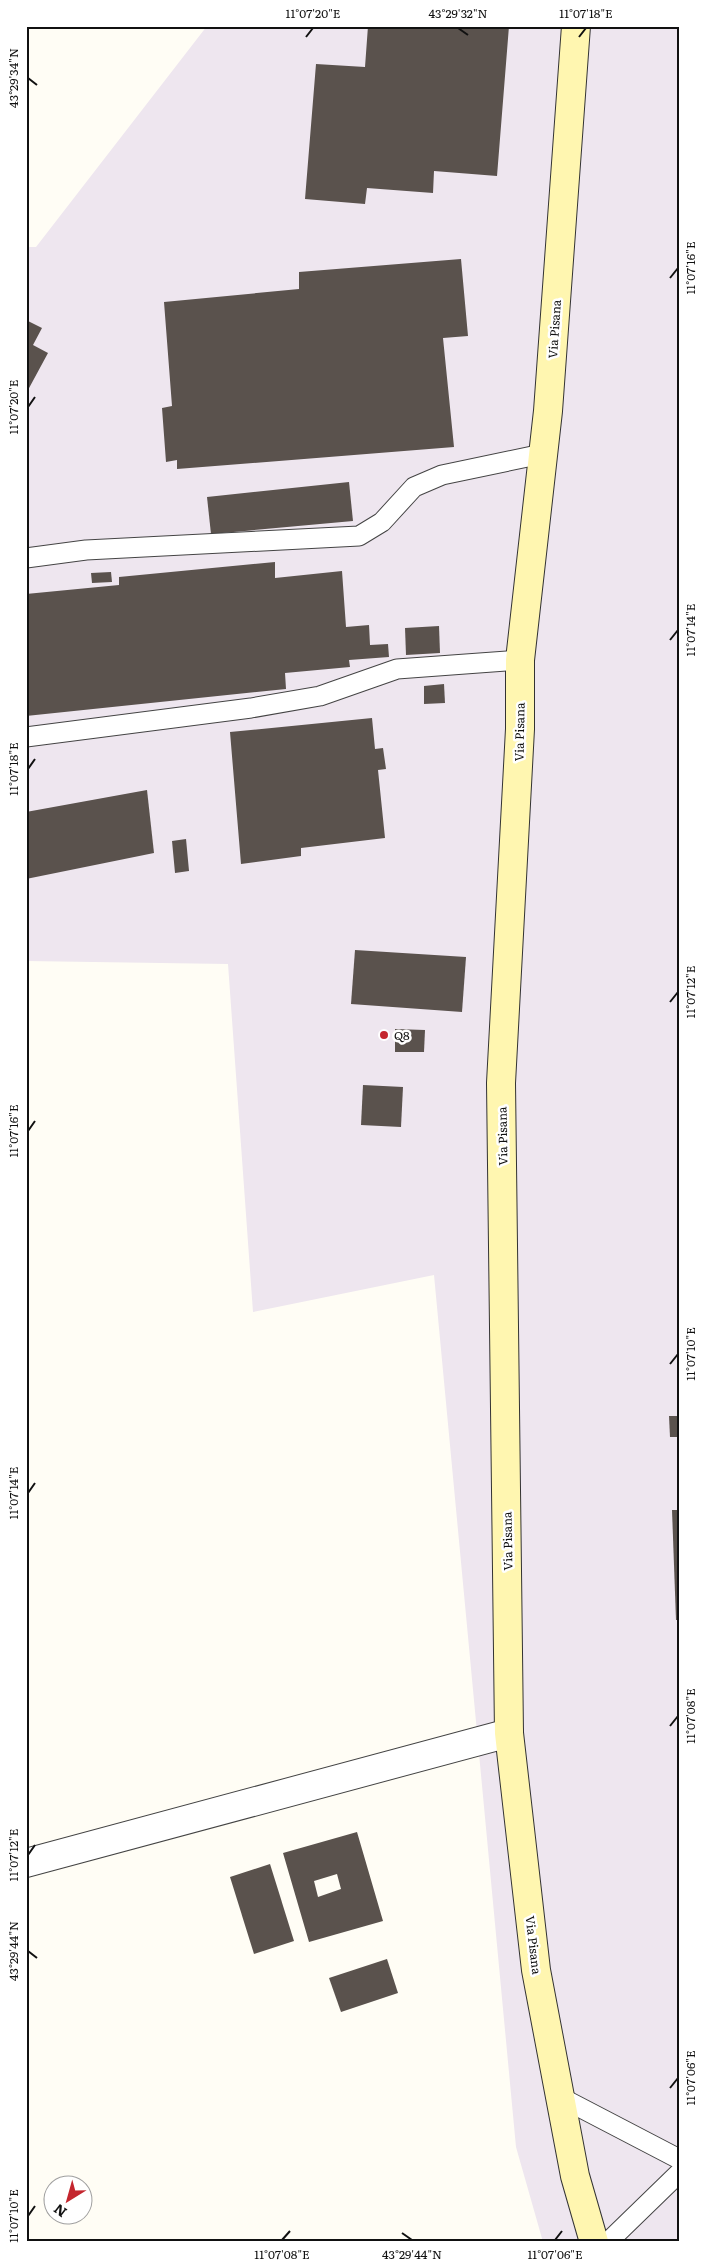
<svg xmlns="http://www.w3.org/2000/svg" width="705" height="2268" font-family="Literata,serif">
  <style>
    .industrial { fill: #eee6ef }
    .building { fill: #5a524d; fill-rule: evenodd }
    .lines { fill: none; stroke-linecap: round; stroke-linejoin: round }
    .lane-casing { stroke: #444; stroke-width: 21 }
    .street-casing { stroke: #444; stroke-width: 30 }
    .secondary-casing { stroke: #333; stroke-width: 30 }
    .lane { stroke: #fff; stroke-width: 19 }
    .street { stroke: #fff; stroke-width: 28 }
    .secondary { stroke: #fff6b0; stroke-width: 28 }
    .ticks { fill: none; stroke: #111; stroke-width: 2 }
    .poi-dot { fill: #c4262e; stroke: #fff; stroke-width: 2 }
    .labels { text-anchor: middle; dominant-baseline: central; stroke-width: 5; stroke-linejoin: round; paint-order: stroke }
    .street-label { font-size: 12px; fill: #111; stroke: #fff }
    .poi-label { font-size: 12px; fill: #111; stroke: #fff; text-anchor: start }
    .neatline { fill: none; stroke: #111; stroke-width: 2 }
    .ticks-label { font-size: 12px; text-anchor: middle; fill: #111 }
  </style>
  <rect width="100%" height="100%" fill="#fffdf5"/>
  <!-- industrial -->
  <path class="industrial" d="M 207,26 L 679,26 L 679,2242 L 543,2242 L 516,2147 L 434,1275 L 253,1312 L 228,964 L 26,961 L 26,247 L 36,247 Z"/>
  <!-- building -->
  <g class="building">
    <path d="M 368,26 L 509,26 L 497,176 L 434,171 L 433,193 L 367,188 L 365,204 L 305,199 L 316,64 L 365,67 Z"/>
    <path d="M 461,259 L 468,336 L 443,338 L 454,447 L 177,469 L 177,460 L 166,462 L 162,408 L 172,406 L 164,302 L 299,289 L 299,272 Z"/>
    <path d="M 26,320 L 42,328 L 33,345 L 48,353 L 28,390 L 26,389 Z"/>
    <path d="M 349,482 L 353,521 L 211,534 L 207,497 Z"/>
    <path d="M 275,562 L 275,578 L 342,571 L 346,627 L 369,625 L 370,645 L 388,644 L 389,657 L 349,660 L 350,667 L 285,673 L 286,689 L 26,716 L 26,594 L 119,585 L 119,577 Z"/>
    <path d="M 111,572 L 112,582 L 92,583 L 91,573 Z"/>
    <path d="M 439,626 L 440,653 L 406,655 L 405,628 Z"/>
    <path d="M 444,684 L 445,703 L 424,704 L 424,686 Z"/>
    <path d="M 372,718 L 375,749 L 383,748 L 386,769 L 378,770 L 385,838 L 301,848 L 301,856 L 241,864 L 230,732 Z"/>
    <path d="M 147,790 L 154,853 L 26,879 L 26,812 Z"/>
    <path d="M 186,839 L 189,871 L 175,873 L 172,841 Z"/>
    <path d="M 355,950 L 466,957 L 462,1012 L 351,1004 Z"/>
    <path d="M 395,1029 L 425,1030 L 424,1052 L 395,1052 Z"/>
    <path d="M 363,1085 L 403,1087 L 401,1127 L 361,1125 Z"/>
    <path d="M 669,1416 L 679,1416 L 679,1437 L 670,1437 Z"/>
    <path d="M 672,1510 L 679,1510 L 679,1620 L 676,1620 Z"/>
    <path d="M 357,1832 L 383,1921 L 309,1942 L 283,1853 ZM 337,1874 L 341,1889 L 318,1897 L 314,1881 Z"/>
    <path d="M 270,1864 L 294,1941 L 254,1954 L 230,1877 Z"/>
    <path d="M 387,1959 L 398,1993 L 341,2012 L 329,1978 Z"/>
  </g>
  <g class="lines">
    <!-- lane casing -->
    <g class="lane-casing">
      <g id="lane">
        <path d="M 26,558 L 86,550 L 359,536 L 382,522 L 414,487 L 442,475 L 542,454"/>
        <path d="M 26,737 L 251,708 L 320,696 L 397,669 L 520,660"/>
        <path d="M 560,2097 L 679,2159"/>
        <path d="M 608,2242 L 679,2173"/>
      </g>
    </g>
    <!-- street casing -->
    <g class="street-casing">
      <path id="street" d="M 26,1863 L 509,1733"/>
    </g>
    <!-- secondary casing -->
    <g class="secondary-casing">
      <path id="secondary" d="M 576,26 L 548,411 L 520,660 L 520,729 L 501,1083 L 509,1733 L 536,1970 L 575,2176 L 594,2242"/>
    </g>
    <!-- lane -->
    <use href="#lane" class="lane"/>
    <!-- street -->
    <use href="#street" class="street"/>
    <!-- secondary -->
    <use href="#secondary" class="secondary"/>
  </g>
  <!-- ticks -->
  <path class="ticks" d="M 458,28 L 468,35M 306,37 L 313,28M 579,37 L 586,28M 28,78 L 37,85M 670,278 L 678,268M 28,407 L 35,397M 670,640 L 678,630M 28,769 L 35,759M 670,1002 L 678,992M 28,1131 L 35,1121M 670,1364 L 678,1354M 28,1493 L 35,1483M 670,1726 L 678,1716M 28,1855 L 35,1845M 28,1951 L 37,1958M 670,2088 L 678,2078M 28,2216 L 35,2206M 402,2233 L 412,2240M 282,2240 L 290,2231M 555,2240 L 562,2231"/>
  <!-- markers -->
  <circle class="poi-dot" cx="384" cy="1035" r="5"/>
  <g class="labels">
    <!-- street labels -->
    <g class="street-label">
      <text transform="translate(554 329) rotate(-86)">Via Pisana</text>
      <text transform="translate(519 732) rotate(-89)">Via Pisana</text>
      <text transform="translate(502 1136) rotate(-91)">Via Pisana</text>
      <text transform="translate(507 1541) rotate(-91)">Via Pisana</text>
      <text transform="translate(534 1945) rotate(83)">Via Pisana</text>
    </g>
    <!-- poi labels -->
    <g class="poi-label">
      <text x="394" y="1035">Q8</text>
    </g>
  </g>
  <!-- border -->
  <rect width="705" height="2268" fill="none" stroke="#ffffff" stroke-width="55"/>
  <!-- north arrow -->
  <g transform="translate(68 2200) rotate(217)"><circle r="24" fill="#ffffff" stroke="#a0a0a0"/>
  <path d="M0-4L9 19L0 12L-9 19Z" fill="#c4262e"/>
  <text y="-8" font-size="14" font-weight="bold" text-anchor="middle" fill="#111111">N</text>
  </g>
  <rect x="28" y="28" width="650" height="2212" class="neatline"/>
  <g class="ticks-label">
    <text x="313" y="18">11°07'20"E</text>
    <text x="458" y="18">43°29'32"N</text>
    <text x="586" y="18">11°07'18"E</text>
    <text transform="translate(14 78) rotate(-90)" y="4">43°29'34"N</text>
    <text transform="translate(691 268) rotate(-90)" y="4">11°07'16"E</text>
    <text transform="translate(14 407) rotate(-90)" y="4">11°07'20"E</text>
    <text transform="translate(691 630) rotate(-90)" y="4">11°07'14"E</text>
    <text transform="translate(14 769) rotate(-90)" y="4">11°07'18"E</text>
    <text transform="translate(691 992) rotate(-90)" y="4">11°07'12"E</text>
    <text transform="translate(14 1131) rotate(-90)" y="4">11°07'16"E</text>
    <text transform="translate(691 1354) rotate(-90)" y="4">11°07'10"E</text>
    <text transform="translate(14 1493) rotate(-90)" y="4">11°07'14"E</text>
    <text transform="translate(691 1716) rotate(-90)" y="4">11°07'08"E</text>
    <text transform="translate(14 1855) rotate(-90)" y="4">11°07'12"E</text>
    <text transform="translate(14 1951) rotate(-90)" y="4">43°29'44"N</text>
    <text transform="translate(691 2078) rotate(-90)" y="4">11°07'06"E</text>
    <text transform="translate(14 2216) rotate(-90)" y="4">11°07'10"E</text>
    <text x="282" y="2259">11°07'08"E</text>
    <text x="412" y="2259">43°29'44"N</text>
    <text x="555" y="2259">11°07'06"E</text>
  </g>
</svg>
